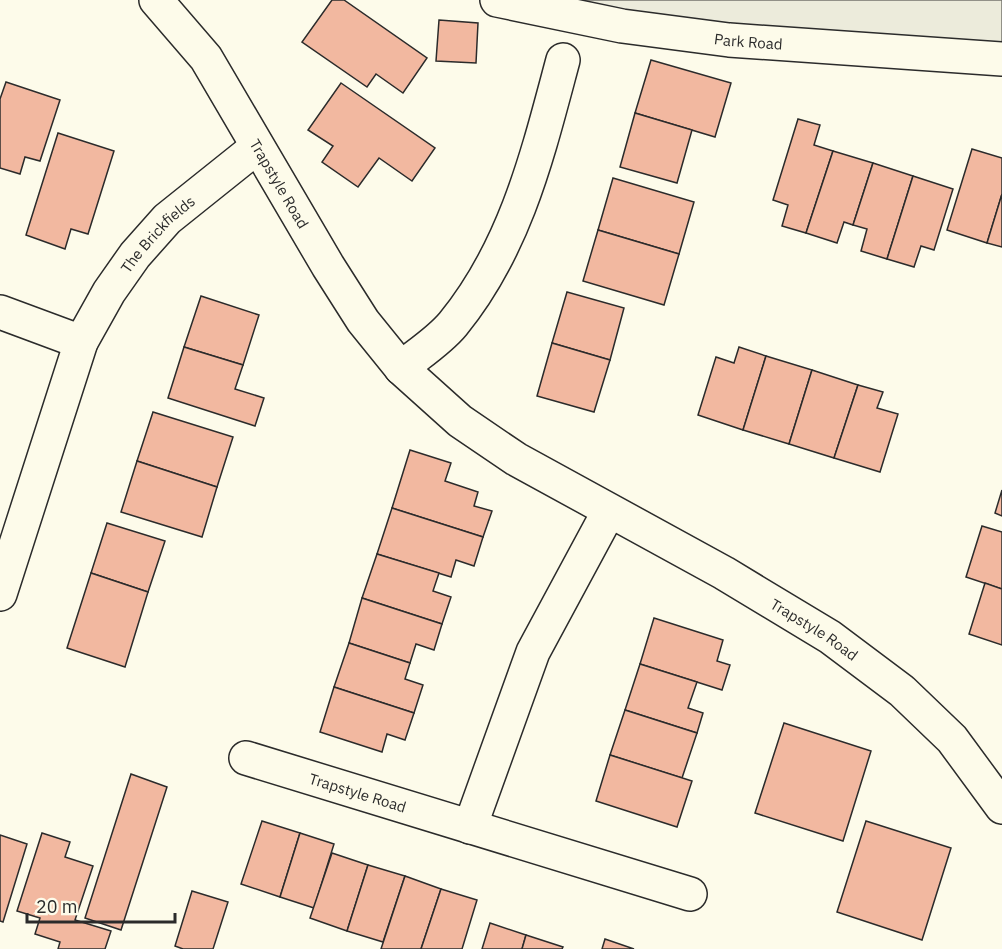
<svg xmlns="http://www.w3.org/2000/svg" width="1002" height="949" font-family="'IBM Plex Sans',sans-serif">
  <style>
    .green { fill: #ecebdb; stroke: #74746e; stroke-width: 1.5 }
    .building { fill: #f2b8a0; stroke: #2b2b2b; stroke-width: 1.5 }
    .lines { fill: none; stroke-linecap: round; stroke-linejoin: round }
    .minor-casing { stroke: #2b2b2b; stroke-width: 36 }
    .minor { stroke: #fdfbea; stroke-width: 33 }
    .labels { text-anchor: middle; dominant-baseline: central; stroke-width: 4.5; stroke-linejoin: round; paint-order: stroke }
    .street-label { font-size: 15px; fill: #2b2b2b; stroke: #fdfbea }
  </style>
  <rect width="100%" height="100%" fill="#fdfbea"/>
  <!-- green -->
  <path class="green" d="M 575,0 L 1002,0 L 1002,45 L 661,25 Z"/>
  <!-- building -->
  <g class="building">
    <path d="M 332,0 L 344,0 L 427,58 L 403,93 L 376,74 L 367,87 L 302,42 Z"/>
    <path d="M 439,20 L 478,23 L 476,63 L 436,61 Z"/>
    <path d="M 651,60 L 731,83 L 715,137 L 635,113 Z"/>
    <path d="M 6,82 L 60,100 L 40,161 L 25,157 L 20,174 L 0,168 L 0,99 Z"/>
    <path d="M 341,83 L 435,148 L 412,181 L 379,158 L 358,187 L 322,162 L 333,146 L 308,130 Z"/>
    <path d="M 635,113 L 692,130 L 677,183 L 620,167 Z"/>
    <path d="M 798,119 L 820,125 L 814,145 L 833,151 L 806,233 L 782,226 L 788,205 L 773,200 Z"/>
    <path d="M 58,133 L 114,151 L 88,234 L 71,229 L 65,249 L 26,235 Z"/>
    <path d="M 972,149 L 1002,158 L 1002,194 L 987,243 L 947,230 Z"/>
    <path d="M 833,151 L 873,163 L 853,225 L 844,222 L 837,243 L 806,233 Z"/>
    <path d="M 873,163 L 913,176 L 887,259 L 861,251 L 867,229 L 853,225 Z"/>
    <path d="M 913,176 L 953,189 L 934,250 L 921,246 L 914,267 L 887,259 Z"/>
    <path d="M 613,178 L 694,202 L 679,254 L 598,230 Z"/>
    <path d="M 1002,194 L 1002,247 L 987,243 Z"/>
    <path d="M 598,230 L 679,254 L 664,305 L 583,281 Z"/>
    <path d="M 567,292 L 624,308 L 610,360 L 552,343 Z"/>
    <path d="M 201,296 L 259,315 L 243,365 L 184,347 Z"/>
    <path d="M 552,343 L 610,360 L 594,412 L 537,396 Z"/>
    <path d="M 184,347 L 243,365 L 235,389 L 264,398 L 255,426 L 168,398 Z"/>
    <path d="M 739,347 L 766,356 L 743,430 L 698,415 L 716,357 L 734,363 Z"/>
    <path d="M 766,356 L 812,370 L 789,444 L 743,430 Z"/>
    <path d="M 812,370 L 858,385 L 834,458 L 789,444 Z"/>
    <path d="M 858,385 L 883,392 L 877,408 L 898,414 L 880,472 L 834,458 Z"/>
    <path d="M 153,412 L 233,437 L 217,487 L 137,461 Z"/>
    <path d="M 410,450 L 451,463 L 445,481 L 478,492 L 474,506 L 492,511 L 483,537 L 392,508 Z"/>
    <path d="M 137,461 L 217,487 L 202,537 L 121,512 Z"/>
    <path d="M 1002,490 L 1002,516 L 995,513 Z"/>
    <path d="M 392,508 L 483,537 L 474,566 L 456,560 L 451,577 L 377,554 Z"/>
    <path d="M 107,523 L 165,541 L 148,592 L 91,573 Z"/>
    <path d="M 982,526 L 1002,532 L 1002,589 L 966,577 Z"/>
    <path d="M 377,554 L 439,573 L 433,591 L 451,597 L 442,624 L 362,598 Z"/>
    <path d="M 91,573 L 148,592 L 125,667 L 67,648 Z"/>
    <path d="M 985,583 L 1002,589 L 1002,645 L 969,634 Z"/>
    <path d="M 362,598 L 442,624 L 434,650 L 416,644 L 410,663 L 349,643 Z"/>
    <path d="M 654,618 L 723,640 L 717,661 L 730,665 L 722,690 L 640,664 Z"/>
    <path d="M 349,643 L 410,663 L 405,679 L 423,685 L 414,713 L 334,687 Z"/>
    <path d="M 640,664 L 697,682 L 688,708 L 703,713 L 697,733 L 625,710 Z"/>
    <path d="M 334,687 L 414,713 L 405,740 L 387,734 L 382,752 L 320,732 Z"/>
    <path d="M 625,710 L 697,733 L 682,778 L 610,755 Z"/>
    <path d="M 784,723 L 871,751 L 843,841 L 755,813 Z"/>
    <path d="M 610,755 L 692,781 L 677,827 L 596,801 Z"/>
    <path d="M 131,774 L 167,787 L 121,930 L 85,918 Z"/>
    <path d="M 262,821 L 300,833 L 280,897 L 241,884 Z"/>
    <path d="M 866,821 L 951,848 L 922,940 L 837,912 Z"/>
    <path d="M 42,833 L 70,842 L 65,857 L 93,866 L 75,920 L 111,931 L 105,949 L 58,949 L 60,942 L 35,934 L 40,918 L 17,911 Z"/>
    <path d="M 300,833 L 334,844 L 314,908 L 280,897 Z"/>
    <path d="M 0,835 L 27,844 L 3,922 L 0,921 Z"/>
    <path d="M 332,853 L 368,865 L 347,931 L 310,918 Z"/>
    <path d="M 368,865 L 405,876 L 383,942 L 347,931 Z"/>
    <path d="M 405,876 L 441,889 L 421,949 L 381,949 Z"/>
    <path d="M 441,889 L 477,900 L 462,949 L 421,949 Z"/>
    <path d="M 192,891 L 228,902 L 213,949 L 183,949 L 175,946 Z"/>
    <path d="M 490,923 L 526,935 L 522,949 L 482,949 Z"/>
    <path d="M 526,935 L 563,947 L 562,949 L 522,949 Z"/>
    <path d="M 605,939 L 634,949 L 602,949 Z"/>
  </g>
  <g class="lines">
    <!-- minor casing -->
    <g class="minor-casing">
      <g id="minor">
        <path id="s1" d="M 156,0 L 206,58 L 328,266 L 363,321 L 401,368 L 460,421 L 516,459 L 724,573 L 830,637 L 902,691 L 952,739 L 1002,807"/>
        <path id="s2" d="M 497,0 L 622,26 L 729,40 L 1002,59"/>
        <path d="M 0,312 L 81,342"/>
        <path d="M 401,368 C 418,354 439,341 453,324 C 516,247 538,153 563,60"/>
        <path id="s3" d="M 0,594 L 81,342 L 109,292 L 135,255 L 167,219 L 257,147"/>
        <path id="s4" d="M 246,758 L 690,894"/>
        <path d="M 470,827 L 533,652 L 609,511"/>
      </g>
    </g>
    <!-- minor -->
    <use href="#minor" class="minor"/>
  </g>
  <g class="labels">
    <!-- street labels -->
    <g class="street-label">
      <text stroke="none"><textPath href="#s2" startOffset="255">Park Road</textPath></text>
      <text stroke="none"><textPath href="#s1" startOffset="222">Trapstyle Road</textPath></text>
      <text stroke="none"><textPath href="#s3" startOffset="398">The Brickfields</textPath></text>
      <text stroke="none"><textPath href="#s1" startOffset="934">Trapstyle Road</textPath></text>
      <text stroke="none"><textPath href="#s4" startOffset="117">Trapstyle Road</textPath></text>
    </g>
  </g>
  <!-- scale -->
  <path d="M27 913v9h148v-9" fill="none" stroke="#2b2b2b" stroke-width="3"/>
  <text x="36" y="913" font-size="18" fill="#2b2b2b" stroke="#fdfbea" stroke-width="4.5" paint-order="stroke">20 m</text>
</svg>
